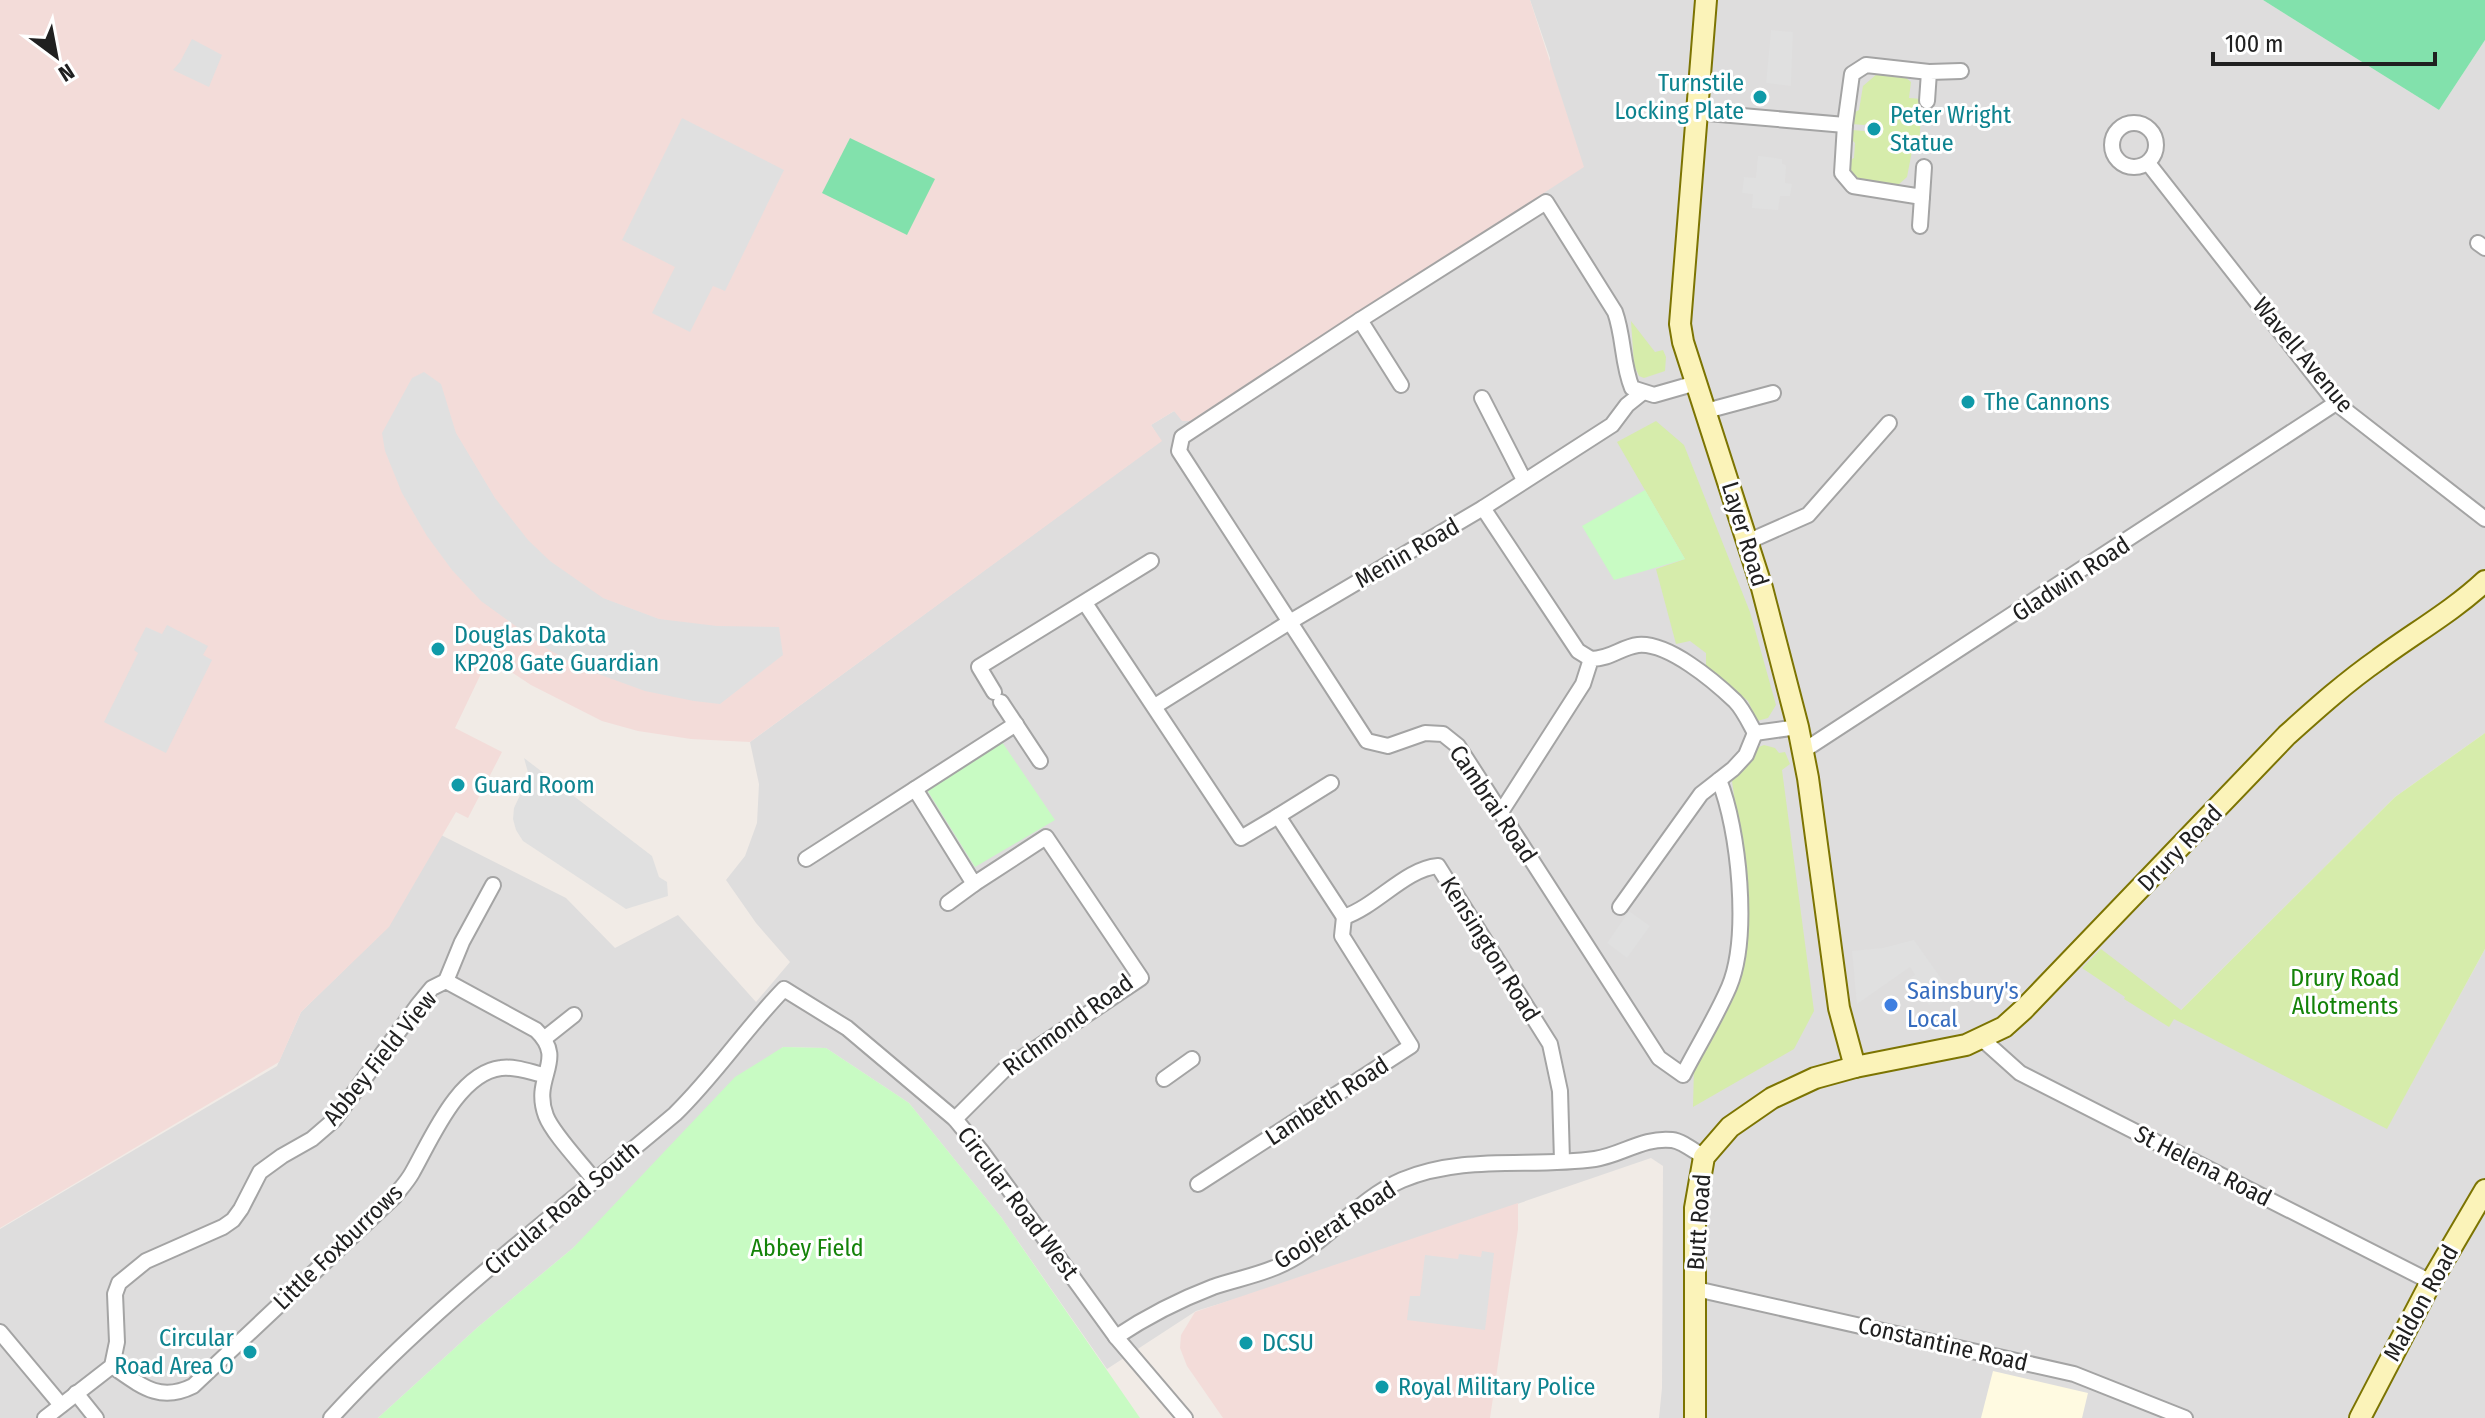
<svg xmlns="http://www.w3.org/2000/svg" width="2485" height="1418" font-family="'Fira Sans Condensed',sans-serif">
  <style>
    .residential { fill: #dedddd }
    .education { fill: #fffae1 }
    .military { fill: #f3dcd9 }
    .grass { fill: #d6ecab }
    .park { fill: #c8fbc3 }
    .pitch { fill: #82e1ac }
    .parking { fill: #e0e0e0 }
    .lines { fill: none; stroke-linecap: round; stroke-linejoin: round }
    .street-casing { stroke: #a4a4a4; stroke-width: 18 }
    .secondary-casing { stroke: #7c7402; stroke-width: 24 }
    .street { stroke: #fff; stroke-width: 14 }
    .secondary { stroke: #fbf3b9; stroke-width: 20 }
    .culture-dot { fill: #0f9aa8; stroke: #fff; stroke-width: 3 }
    .shop-dot { fill: #3f7fe0; stroke: #fff; stroke-width: 3 }
    .labels { text-anchor: middle; dominant-baseline: central; stroke-width: 6; stroke-linejoin: round; paint-order: stroke }
    .culture-label { font-size: 24px; fill: #0d838f; stroke: #fff; text-anchor: start }
    .street-label { font-size: 24px; fill: #202020; stroke: #fff }
    .park-label { font-size: 24px; fill: #148309; stroke: #fff }
    .shop-label { font-size: 24px; fill: #366cbe; stroke: #fff; text-anchor: start }
  </style>
  <rect width="100%" height="100%" fill="#f1ebe6"/>
  <!-- residential -->
  <path class="residential" d="M 1530,0 L 2263,0 L 2439,110 L 2485,40 L 2485,733 L 2395,797 L 2181,1010 L 2387,1128 L 2485,949 L 2485,1418 L 1659,1418 L 1662,1388 L 1663,1166 L 1651,1158 L 1281,1285 L 1196,1311 L 1107,1369 L 1001,1217 L 909,1103 L 826,1048 L 783,1047 L 573,1248 L 478,1327 L 378,1418 L 0,1418 L 0,1229 L 277,1066 L 301,1012 L 385,930 L 441,835 L 566,898 L 615,948 L 678,915 L 756,1002 L 790,962 L 756,923 L 726,880 L 745,856 L 757,823 L 759,784 L 750,742 L 1161,441 L 1151,425 L 1174,411 L 1190,421 L 1539,195 L 1550,58 Z"/>
  <!-- education -->
  <path class="education" d="M 1993,1371 L 2088,1393 L 2082,1418 L 1981,1418 Z"/>
  <!-- military -->
  <g class="military">
    <path d="M 0,0 L 1530,0 L 1584,167 L 1190,421 L 1182,421 L 1174,411 L 1151,425 L 1162,441 L 750,742 L 691,739 L 638,731 L 602,721 L 531,685 L 489,657 L 455,728 L 502,752 L 468,818 L 456,812 L 389,927 L 301,1012 L 279,1062 L 0,1228 Z"/>
    <path d="M 1518,1203 L 1518,1229 L 1490,1418 L 1223,1418 L 1187,1366 L 1180,1348 L 1181,1335 L 1195,1312 Z"/>
  </g>
  <!-- grass -->
  <g class="grass">
    <path d="M 1877,74 L 1905,77 L 1911,82 L 1909,98 L 1922,99 L 1919,147 L 1912,151 L 1907,177 L 1898,185 L 1859,181 L 1848,170 L 1848,161 L 1854,158 L 1855,143 L 1851,139 L 1852,130 L 1864,131 L 1872,138 L 1881,133 L 1882,128 L 1874,120 L 1864,125 L 1852,124 L 1853,113 L 1859,110 L 1863,86 Z"/>
    <path d="M 1631,321 L 1655,352 L 1663,350 L 1666,357 L 1665,371 L 1644,378 L 1639,376 L 1634,365 Z"/>
    <path d="M 1656,421 L 1684,445 L 1750,612 L 1776,705 L 1768,718 L 1757,721 L 1748,701 L 1706,669 L 1706,653 L 1690,641 L 1676,644 L 1656,569 L 1685,559 L 1617,442 Z"/>
    <path d="M 2485,733 L 2485,949 L 2387,1129 L 2174,1019 L 2169,1027 L 2124,999 L 2125,997 L 2082,968 L 2101,949 L 2181,1010 L 2395,797 Z"/>
    <path d="M 1764,745 L 1775,748 L 1779,753 L 1785,752 L 1790,764 L 1782,770 L 1814,1011 L 1794,1049 L 1693,1107 L 1694,1067 L 1740,979 L 1749,904 L 1732,781 L 1751,750 Z"/>
  </g>
  <!-- park -->
  <g class="park">
    <path d="M 1645,490 L 1685,559 L 1614,580 L 1582,526 Z"/>
    <path d="M 1002,742 L 1055,820 L 975,867 L 927,790 Z"/>
    <path d="M 783,1047 L 826,1048 L 909,1103 L 1001,1217 L 1140,1418 L 378,1418 L 478,1327 L 573,1248 L 735,1077 Z"/>
  </g>
  <!-- pitch -->
  <g class="pitch">
    <path d="M 2263,0 L 2485,0 L 2485,40 L 2439,110 Z"/>
    <path d="M 850,138 L 935,179 L 907,235 L 822,193 Z"/>
  </g>
  <!-- parking -->
  <g class="parking">
    <path d="M 1771,30 L 1793,32 L 1791,86 L 1766,83 Z"/>
    <path d="M 192,39 L 222,55 L 209,87 L 173,70 L 180,62 Z"/>
    <path d="M 682,118 L 784,170 L 725,291 L 713,286 L 690,332 L 652,313 L 675,267 L 622,240 Z"/>
    <path d="M 1758,156 L 1782,159 L 1782,164 L 1786,165 L 1785,183 L 1792,184 L 1790,196 L 1780,196 L 1778,210 L 1752,208 L 1753,194 L 1742,193 L 1744,177 L 1756,178 Z"/>
    <path d="M 424,372 L 441,384 L 456,433 L 495,498 L 528,540 L 550,561 L 603,598 L 659,619 L 717,626 L 779,627 L 783,655 L 720,704 L 694,701 L 645,691 L 579,667 L 546,648 L 481,601 L 452,570 L 427,536 L 402,493 L 385,451 L 382,433 L 412,378 Z"/>
    <path d="M 167,625 L 208,646 L 203,655 L 212,660 L 166,753 L 104,722 L 138,653 L 134,650 L 146,627 L 162,634 Z"/>
    <path d="M 524,758 L 652,856 L 659,877 L 667,882 L 668,896 L 626,909 L 523,841 L 516,830 L 513,819 L 514,808 L 529,776 Z"/>
    <path d="M 1629,911 L 1650,926 L 1627,958 L 1607,943 Z"/>
    <path d="M 1914,940 L 1950,991 L 1929,1005 L 1910,978 L 1915,975 L 1910,967 L 1857,1004 L 1852,951 L 1883,948 Z"/>
    <path d="M 1482,1251 L 1494,1253 L 1485,1330 L 1407,1320 L 1410,1296 L 1420,1296 L 1425,1255 L 1458,1259 L 1459,1254 L 1481,1257 Z"/>
  </g>
  <g class="lines">
    <!-- street casing -->
    <g class="street-casing">
      <g id="street">
        <path d="M 1927,101 L 1929,72 L 1961,71"/>
        <path d="M 1696,112 L 1845,125"/>
        <circle cx="2134" cy="145" r="22"/>
        <path d="M 2148,163 L 2336,403 L 2485,519"/>
        <path d="M 1924,167 L 1922,197 L 1853,186 L 1842,173 L 1845,125 L 1852,74 L 1866,65 L 1929,72"/>
        <path d="M 1920,226 L 1922,197"/>
        <path d="M 2478,243 L 2485,248"/>
        <path d="M 1360,320 L 1401,385"/>
        <path d="M 1696,383 L 1654,395 L 1632,388 C 1622,364 1624,337 1615,312 L 1546,202 L 1360,320 L 1182,437 L 1179,451 L 1367,741 L 1388,746 L 1425,733 L 1443,734 L 1458,746 L 1659,1058 L 1683,1075 C 1698,1046 1716,1017 1729,987 C 1750,937 1739,829 1719,780"/>
        <path d="M 1482,398 L 1524,480"/>
        <path d="M 1706,411 L 1773,393"/>
        <path d="M 1483,508 L 1578,651 L 1591,659"/>
        <path d="M 1747,542 L 1808,515 L 1889,423"/>
        <path d="M 1085,603 L 1241,838 L 1278,816 L 1344,917 C 1378,905 1405,869 1438,866 L 1550,1044 L 1560,1091 L 1562,1161"/>
        <path d="M 994,692 L 979,667 L 1151,561"/>
        <path d="M 1001,702 L 1040,761"/>
        <path d="M 1155,706 L 1288,623 L 1483,508 L 1612,425 L 1627,405 L 1642,393"/>
        <path d="M 1803,751 L 2336,403"/>
        <path d="M 915,789 L 974,884 L 1046,837 L 1141,978 L 1004,1070 L 955,1119"/>
        <path d="M 1501,812 L 1583,684 L 1591,659 C 1611,659 1621,647 1638,645 C 1668,642 1714,681 1735,701 C 1743,709 1749,722 1755,733 L 1798,727"/>
        <path d="M 1278,816 L 1331,783"/>
        <path d="M 806,859 L 1016,724"/>
        <path d="M 948,903 L 974,884"/>
        <path d="M 1620,907 L 1701,794 L 1733,769 L 1746,755 L 1755,733"/>
        <path d="M 446,981 L 462,942 L 493,885"/>
        <path d="M 545,1038 L 574,1015"/>
        <path d="M 1982,1039 L 2020,1073 L 2431,1282"/>
        <path d="M 1164,1079 L 1192,1059"/>
        <path d="M 1198,1184 L 1411,1046 L 1342,936 L 1344,917"/>
        <path d="M 1696,1289 L 2074,1374 L 2185,1418"/>
        <path d="M 0,1332 L 61,1405"/>
        <path d="M 1116,1337 C 1146,1317 1179,1300 1213,1287 C 1236,1279 1261,1275 1283,1264 C 1327,1243 1356,1200 1402,1180 C 1465,1154 1531,1168 1595,1159 C 1622,1155 1643,1137 1672,1140 C 1682,1141 1694,1151 1704,1157"/>
        <path d="M 112,1366 C 140,1385 159,1403 193,1386 L 394,1197 C 400,1189 407,1182 412,1173 C 431,1140 458,1073 501,1068 C 515,1066 530,1072 544,1075"/>
        <path d="M 76,1393 L 96,1418"/>
        <path d="M 45,1418 L 112,1366 L 117,1342 L 115,1294 L 119,1283 L 146,1261 L 223,1227 L 233,1220 L 241,1209 L 260,1172 L 282,1156 L 312,1139 L 334,1120 L 418,1005 L 432,988 L 446,981 L 536,1030 C 568,1061 531,1076 546,1116 C 553,1134 582,1164 595,1181"/>
        <path d="M 331,1418 C 434,1305 558,1213 675,1114 C 716,1074 745,1029 784,989 L 847,1028 L 955,1119 L 982,1152 L 1116,1337 L 1185,1418"/>
      </g>
    </g>
    <!-- secondary casing -->
    <g class="secondary-casing">
      <g id="secondary">
        <path d="M 1706,0 L 1680,324 L 1683,342 L 1762,588 L 1798,727 L 1808,778 L 1839,1008 L 1855,1067"/>
        <path d="M 1695,1418 L 1695,1208 L 1704,1157 L 1730,1127 L 1772,1098 L 1815,1078 L 1855,1067 L 1966,1045 L 2004,1027 L 2024,1009 L 2287,735 C 2317,708 2346,682 2379,659 C 2414,633 2453,611 2485,581"/>
        <path d="M 2360,1418 L 2431,1282 L 2485,1190"/>
      </g>
    </g>
    <!-- street -->
    <use href="#street" class="street"/>
    <!-- secondary -->
    <use href="#secondary" class="secondary"/>
  </g>
  <!-- markers -->
  <g class="culture-dot">
    <circle cx="1760" cy="97" r="8"/>
    <circle cx="1874" cy="129" r="8"/>
    <circle cx="1968" cy="402" r="8"/>
    <circle cx="438" cy="649" r="8"/>
    <circle cx="458" cy="785" r="8"/>
    <circle cx="1246" cy="1343" r="8"/>
    <circle cx="250" cy="1352" r="8"/>
    <circle cx="1382" cy="1387" r="8"/>
  </g>
  <circle class="shop-dot" cx="1891" cy="1005" r="8"/>
  <g class="labels">
    <!-- culture labels -->
    <g class="culture-label">
      <text x="1744" y="83" text-anchor="end">Turnstile<tspan x="1744" dy="28">Locking Plate</tspan></text>
      <text x="1890" y="115">Peter Wright<tspan x="1890" dy="28">Statue</tspan></text>
      <text x="1984" y="402">The Cannons</text>
      <text x="454" y="635">Douglas Dakota<tspan x="454" dy="28">KP208 Gate Guardian</tspan></text>
      <text x="474" y="785">Guard Room</text>
      <text x="234" y="1338" text-anchor="end">Circular<tspan x="234" dy="28">Road Area O</tspan></text>
      <text x="1262" y="1343">DCSU</text>
      <text x="1398" y="1387">Royal Military Police</text>
    </g>
    <!-- street labels -->
    <g class="street-label">
      <text transform="translate(2303 355) rotate(50)">Wavell Avenue</text>
      <text transform="translate(1745 534) rotate(73)">Layer Road</text>
      <text transform="translate(1407 553) rotate(-30)">Menin Road</text>
      <text transform="translate(2071 579) rotate(-33)">Gladwin Road</text>
      <text transform="translate(1493 804) rotate(56)">Cambrai Road</text>
      <text transform="translate(2180 848) rotate(-46)">Drury Road</text>
      <text transform="translate(1490 949) rotate(58)">Kensington Road</text>
      <text transform="translate(1068 1025) rotate(-36)">Richmond Road</text>
      <text transform="translate(380 1058) rotate(-51)">Abbey Field View</text>
      <text transform="translate(1327 1101) rotate(-33)">Lambeth Road</text>
      <text transform="translate(2203 1166) rotate(27)">St Helena Road</text>
      <text transform="translate(1018 1203) rotate(53)">Circular Road West</text>
      <text transform="translate(562 1208) rotate(-40)">Circular Road South</text>
      <text transform="translate(1699 1222) rotate(-86)">Butt Road</text>
      <text transform="translate(1335 1225) rotate(-33)">Goojerat Road</text>
      <text transform="translate(338 1247) rotate(-44)">Little Foxburrows</text>
      <text transform="translate(2421 1303) rotate(-61)">Maldon Road</text>
      <text transform="translate(1943 1344) rotate(13)">Constantine Road</text>
    </g>
    <!-- park labels -->
    <g class="park-label">
      <text x="2345" y="978">Drury Road<tspan x="2345" dy="28">Allotments</tspan></text>
      <text x="807" y="1248">Abbey Field</text>
    </g>
    <!-- shop labels -->
    <g class="shop-label">
      <text x="1907" y="991">Sainsbury's<tspan x="1907" dy="28">Local</tspan></text>
    </g>
  </g>
  <!-- north arrow -->
  <g transform="translate(56 56) rotate(148)" stroke="#ffffff" stroke-width="6" paint-order="stroke">
  <path d="M0-6L14 30L0 20L-14 30Z" fill="#202020"/>
  <text y="-12" font-size="22" font-weight="bold" text-anchor="middle" fill="#202020">N</text>
  </g>
  <!-- scale -->
  <path d="M2213 52v12h222v-12" fill="none" stroke="#202020" stroke-width="4"/>
  <text x="2225" y="52" font-size="24" fill="#202020" stroke="#ffffff" stroke-width="6" paint-order="stroke">100 m</text>
</svg>
